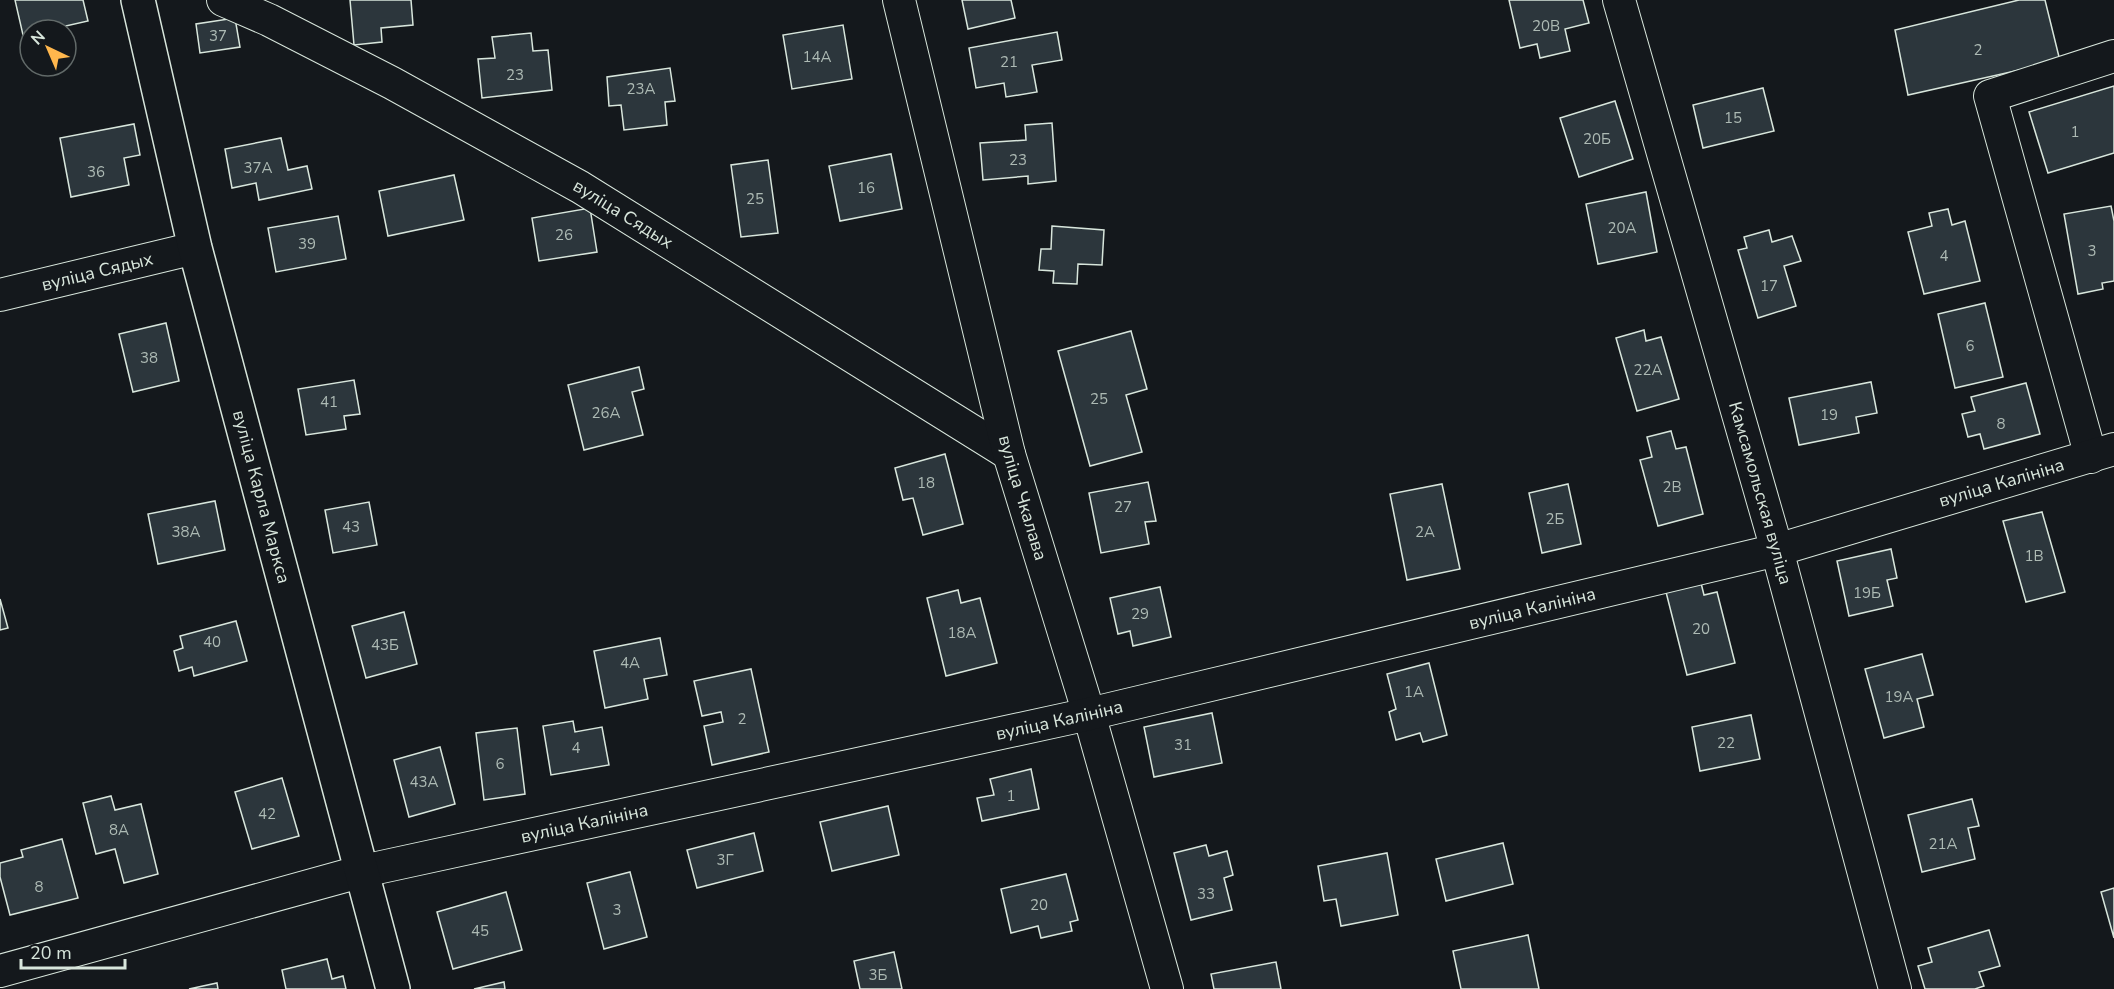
<svg xmlns="http://www.w3.org/2000/svg" width="2114" height="989" font-family="'Nunito Sans',sans-serif">
  <style>
    .building { fill: #2c363c; stroke: #d8e6dc; stroke-width: 1.5 }
    .lines { fill: none; stroke-linecap: round; stroke-linejoin: round }
    .minor-casing { stroke: #d8e6dc; stroke-width: 34 }
    .tertiary-casing { stroke: #d8e6dc; stroke-width: 36 }
    .minor { stroke: #14181c; stroke-width: 32 }
    .tertiary { stroke: #14181c; stroke-width: 33 }
    .labels { text-anchor: middle; dominant-baseline: central; stroke-width: 4.5; stroke-linejoin: round; paint-order: stroke }
    .number-label { font-size: 15px; fill: #adbab4 }
    .street-label { font-size: 18px; fill: #d8e6dc; stroke: #14181c }
  </style>
  <rect width="100%" height="100%" fill="#14181c"/>
  <!-- building -->
  <g class="building">
    <path d="M 15,0 L 83,0 L 88,21 L 48,30 L 30,30 L 30,34 L 23,35 Z"/>
    <path d="M 350,0 L 411,0 L 413,25 L 381,28 L 382,42 L 354,45 Z"/>
    <path d="M 962,0 L 1011,0 L 1015,18 L 968,29 Z"/>
    <path d="M 1509,0 L 1583,0 L 1589,23 L 1565,29 L 1570,51 L 1540,58 L 1537,44 L 1520,48 Z"/>
    <path d="M 2019,0 L 2045,0 L 2060,61 L 1908,95 L 1895,30 Z"/>
    <path d="M 235,18 L 240,47 L 200,53 L 196,24 Z"/>
    <path d="M 843,25 L 852,79 L 792,89 L 783,35 Z"/>
    <path d="M 1057,32 L 1062,60 L 1032,65 L 1037,92 L 1006,97 L 1004,83 L 976,88 L 969,48 Z"/>
    <path d="M 531,33 L 533,51 L 548,50 L 552,90 L 482,98 L 478,59 L 495,58 L 492,37 Z"/>
    <path d="M 670,68 L 675,101 L 665,102 L 667,125 L 624,130 L 621,105 L 609,106 L 607,77 Z"/>
    <path d="M 2114,86 L 2114,153 L 2048,173 L 2029,112 Z"/>
    <path d="M 1763,88 L 1774,131 L 1703,148 L 1693,105 Z"/>
    <path d="M 1615,101 L 1633,159 L 1579,177 L 1560,118 Z"/>
    <path d="M 1052,123 L 1056,181 L 1028,184 L 1028,176 L 983,180 L 980,143 L 1026,140 L 1025,125 Z"/>
    <path d="M 134,124 L 140,155 L 124,158 L 129,185 L 71,197 L 60,138 Z"/>
    <path d="M 281,138 L 288,170 L 307,166 L 312,189 L 259,200 L 256,183 L 232,188 L 225,149 Z"/>
    <path d="M 891,154 L 902,209 L 840,221 L 829,166 Z"/>
    <path d="M 768,160 L 778,233 L 741,237 L 731,165 Z"/>
    <path d="M 454,175 L 464,220 L 388,236 L 379,191 Z"/>
    <path d="M 1646,192 L 1657,252 L 1598,264 L 1586,204 Z"/>
    <path d="M 2111,206 L 2114,221 L 2114,281 L 2102,283 L 2103,289 L 2078,294 L 2064,214 Z"/>
    <path d="M 590,208 L 597,252 L 539,261 L 532,218 Z"/>
    <path d="M 1948,209 L 1952,225 L 1965,221 L 1980,281 L 1924,294 L 1908,232 L 1932,226 L 1929,213 Z"/>
    <path d="M 338,216 L 346,259 L 276,272 L 268,228 Z"/>
    <path d="M 1052,226 L 1104,230 L 1102,265 L 1078,264 L 1077,284 L 1053,283 L 1054,271 L 1039,270 L 1041,249 L 1051,249 Z"/>
    <path d="M 1769,230 L 1772,242 L 1792,236 L 1801,261 L 1784,266 L 1796,306 L 1758,318 L 1738,250 L 1747,248 L 1744,237 Z"/>
    <path d="M 1985,303 L 2003,377 L 1955,388 L 1938,314 Z"/>
    <path d="M 166,323 L 179,381 L 133,392 L 119,334 Z"/>
    <path d="M 1644,330 L 1646,341 L 1661,337 L 1679,399 L 1637,411 L 1616,338 Z"/>
    <path d="M 1131,331 L 1147,389 L 1126,395 L 1142,452 L 1090,466 L 1058,351 Z"/>
    <path d="M 639,367 L 644,389 L 632,392 L 643,435 L 584,450 L 568,385 Z"/>
    <path d="M 354,380 L 360,414 L 344,416 L 346,429 L 306,435 L 298,389 Z"/>
    <path d="M 1871,382 L 1877,413 L 1856,417 L 1859,433 L 1799,445 L 1789,398 Z"/>
    <path d="M 2026,383 L 2040,434 L 1984,449 L 1980,434 L 1968,437 L 1962,414 L 1975,411 L 1971,397 Z"/>
    <path d="M 1671,431 L 1676,449 L 1686,447 L 1703,514 L 1658,526 L 1640,460 L 1652,457 L 1647,437 Z"/>
    <path d="M 945,454 L 963,524 L 923,535 L 913,498 L 903,500 L 895,468 Z"/>
    <path d="M 1148,482 L 1156,521 L 1145,522 L 1149,544 L 1101,553 L 1089,493 Z"/>
    <path d="M 1442,484 L 1460,569 L 1407,580 L 1390,494 Z"/>
    <path d="M 1568,484 L 1581,544 L 1542,553 L 1529,493 Z"/>
    <path d="M 215,501 L 225,550 L 158,564 L 148,514 Z"/>
    <path d="M 369,502 L 377,545 L 333,553 L 325,510 Z"/>
    <path d="M 2042,512 L 2065,592 L 2026,602 L 2003,521 Z"/>
    <path d="M 1891,549 L 1897,578 L 1887,580 L 1893,606 L 1849,616 L 1837,561 Z"/>
    <path d="M 1701,583 L 1704,595 L 1717,592 L 1735,663 L 1687,675 L 1666,592 Z"/>
    <path d="M 1160,587 L 1171,637 L 1133,646 L 1130,631 L 1118,634 L 1110,598 Z"/>
    <path d="M 958,590 L 961,603 L 980,598 L 997,663 L 946,676 L 927,598 Z"/>
    <path d="M 0,599 L 8,628 L 0,630 Z"/>
    <path d="M 404,612 L 417,664 L 366,678 L 352,626 Z"/>
    <path d="M 236,621 L 247,661 L 194,676 L 192,667 L 179,671 L 174,651 L 183,648 L 180,636 Z"/>
    <path d="M 660,638 L 667,675 L 644,679 L 648,699 L 605,708 L 594,651 Z"/>
    <path d="M 1922,654 L 1933,695 L 1917,699 L 1924,727 L 1884,738 L 1865,669 Z"/>
    <path d="M 1429,663 L 1447,735 L 1423,742 L 1420,733 L 1396,740 L 1389,712 L 1396,709 L 1387,674 Z"/>
    <path d="M 751,669 L 769,752 L 712,765 L 704,726 L 723,722 L 721,712 L 702,716 L 694,681 Z"/>
    <path d="M 1212,713 L 1222,763 L 1154,777 L 1144,727 Z"/>
    <path d="M 1751,715 L 1760,759 L 1700,771 L 1692,727 Z"/>
    <path d="M 573,721 L 575,732 L 602,727 L 609,765 L 551,775 L 543,726 Z"/>
    <path d="M 517,728 L 525,794 L 484,800 L 476,733 Z"/>
    <path d="M 440,747 L 455,804 L 409,817 L 394,760 Z"/>
    <path d="M 1031,769 L 1039,809 L 982,821 L 977,798 L 994,795 L 990,779 Z"/>
    <path d="M 282,778 L 299,836 L 252,849 L 235,792 Z"/>
    <path d="M 111,796 L 115,810 L 141,804 L 158,874 L 124,883 L 115,849 L 96,854 L 83,803 Z"/>
    <path d="M 1972,799 L 1979,826 L 1968,828 L 1975,859 L 1922,872 L 1908,815 Z"/>
    <path d="M 888,806 L 899,855 L 832,871 L 820,822 Z"/>
    <path d="M 754,833 L 763,871 L 697,888 L 687,850 Z"/>
    <path d="M 62,839 L 78,898 L 10,915 L 0,877 L 0,863 L 23,857 L 21,850 Z"/>
    <path d="M 1503,843 L 1513,884 L 1446,901 L 1436,859 Z"/>
    <path d="M 1206,845 L 1209,856 L 1227,851 L 1233,875 L 1224,878 L 1232,910 L 1191,920 L 1174,853 Z"/>
    <path d="M 1387,853 L 1398,915 L 1341,926 L 1336,899 L 1324,901 L 1318,866 Z"/>
    <path d="M 630,872 L 647,937 L 604,949 L 587,883 Z"/>
    <path d="M 1066,874 L 1078,920 L 1070,922 L 1072,931 L 1041,938 L 1038,926 L 1011,933 L 1001,889 Z"/>
    <path d="M 2114,888 L 2114,938 L 2101,892 Z"/>
    <path d="M 506,892 L 522,950 L 453,969 L 437,912 Z"/>
    <path d="M 1989,930 L 2000,966 L 1979,972 L 1984,986 L 1975,989 L 1925,989 L 1918,966 L 1932,962 L 1928,948 Z"/>
    <path d="M 1528,935 L 1539,989 L 1461,989 L 1453,951 Z"/>
    <path d="M 894,952 L 902,989 L 860,989 L 854,961 Z"/>
    <path d="M 327,959 L 332,979 L 343,976 L 346,989 L 286,989 L 282,970 Z"/>
    <path d="M 1276,962 L 1281,989 L 1214,989 L 1211,974 Z"/>
    <path d="M 504,982 L 505,989 L 474,989 Z"/>
    <path d="M 217,983 L 218,989 L 189,989 Z"/>
  </g>
  <g class="lines">
    <!-- minor casing -->
    <g class="minor-casing">
      <g id="minor">
        <path id="s1" d="M 223,0 L 269,20 L 392,83 L 580,187 L 1009,454"/>
        <path id="s2" d="M 899,0 L 1009,454 L 1089,714 L 1167,989"/>
        <path id="s3" d="M 1619,0 L 1777,550 L 1895,989"/>
        <path id="s4" d="M 0,295 L 195,248"/>
        <path d="M 2091,457 L 1990,96 L 2114,56"/>
        <path id="s5" d="M 0,971 L 363,871 L 1089,714 L 1777,550 L 2114,449"/>
      </g>
    </g>
    <!-- tertiary casing -->
    <g class="tertiary-casing">
      <g id="tertiary">
        <path id="s6" d="M 138,0 L 195,248 L 393,989"/>
      </g>
    </g>
    <!-- minor -->
    <use href="#minor" class="minor"/>
    <!-- tertiary -->
    <use href="#tertiary" class="tertiary"/>
  </g>
  <g class="labels">
    <!-- number labels -->
    <g class="number-label">
      <text x="1546" y="26">20В</text>
      <text x="218" y="36">37</text>
      <text x="1978" y="50">2</text>
      <text x="817" y="57">14А</text>
      <text x="1009" y="62">21</text>
      <text x="515" y="75">23</text>
      <text x="641" y="89">23А</text>
      <text x="1733" y="118">15</text>
      <text x="2075" y="132">1</text>
      <text x="1597" y="139">20Б</text>
      <text x="1018" y="160">23</text>
      <text x="258" y="168">37А</text>
      <text x="96" y="172">36</text>
      <text x="866" y="188">16</text>
      <text x="755" y="199">25</text>
      <text x="1622" y="228">20А</text>
      <text x="564" y="235">26</text>
      <text x="307" y="244">39</text>
      <text x="2092" y="251">3</text>
      <text x="1944" y="256">4</text>
      <text x="1769" y="286">17</text>
      <text x="1970" y="346">6</text>
      <text x="149" y="358">38</text>
      <text x="1648" y="370">22А</text>
      <text x="1099" y="399">25</text>
      <text x="329" y="402">41</text>
      <text x="606" y="413">26А</text>
      <text x="1829" y="415">19</text>
      <text x="2001" y="424">8</text>
      <text x="926" y="483">18</text>
      <text x="1672" y="487">2В</text>
      <text x="1123" y="507">27</text>
      <text x="1555" y="519">2Б</text>
      <text x="351" y="527">43</text>
      <text x="186" y="532">38А</text>
      <text x="1425" y="532">2А</text>
      <text x="2034" y="556">1В</text>
      <text x="1867" y="593">19Б</text>
      <text x="1140" y="614">29</text>
      <text x="1701" y="629">20</text>
      <text x="962" y="633">18А</text>
      <text x="212" y="642">40</text>
      <text x="385" y="645">43Б</text>
      <text x="630" y="663">4А</text>
      <text x="1414" y="692">1А</text>
      <text x="1899" y="697">19А</text>
      <text x="742" y="719">2</text>
      <text x="1726" y="743">22</text>
      <text x="1183" y="745">31</text>
      <text x="576" y="748">4</text>
      <text x="500" y="764">6</text>
      <text x="424" y="782">43А</text>
      <text x="1011" y="796">1</text>
      <text x="267" y="814">42</text>
      <text x="119" y="830">8А</text>
      <text x="1943" y="844">21А</text>
      <text x="725" y="860">3Г</text>
      <text x="39" y="887">8</text>
      <text x="1206" y="894">33</text>
      <text x="1039" y="905">20</text>
      <text x="617" y="910">3</text>
      <text x="480" y="931">45</text>
      <text x="878" y="975">3Б</text>
    </g>
    <!-- street labels -->
    <g class="street-label">
      <text stroke="none"><textPath href="#s1" startOffset="454">вуліца Сядых</textPath></text>
      <text stroke="none"><textPath href="#s4" startOffset="100">вуліца Сядых</textPath></text>
      <text stroke="none"><textPath href="#s5" startOffset="2061">вуліца Калініна</textPath></text>
      <text stroke="none"><textPath href="#s3" startOffset="513">Камсамольская вуліца</textPath></text>
      <text stroke="none"><textPath href="#s6" startOffset="512">вуліца Карла Маркса</textPath></text>
      <text stroke="none"><textPath href="#s2" startOffset="513">вуліца Чкалава</textPath></text>
      <text stroke="none"><textPath href="#s5" startOffset="1575">вуліца Калініна</textPath></text>
      <text stroke="none"><textPath href="#s5" startOffset="1089">вуліца Калініна</textPath></text>
      <text stroke="none"><textPath href="#s5" startOffset="603">вуліца Калініна</textPath></text>
    </g>
  </g>
  <!-- north arrow -->
  <g transform="translate(48 48) rotate(316)"><circle r="28" fill="#14181c" stroke="#626a69" stroke-width="1.5"/>
  <path d="M0-4.5L10 22L0 15L-10 22Z" fill="#ffb74d"/>
  <text y="-9" font-size="16" font-weight="bold" text-anchor="middle" fill="#d8e6dc">N</text>
  </g>
  <!-- scale -->
  <path d="M21 959v9h104v-9" fill="none" stroke="#d8e6dc" stroke-width="3"/>
  <text x="30" y="959" font-size="18" fill="#d8e6dc" stroke="#14181c" stroke-width="4.5" paint-order="stroke">20 m</text>
</svg>
